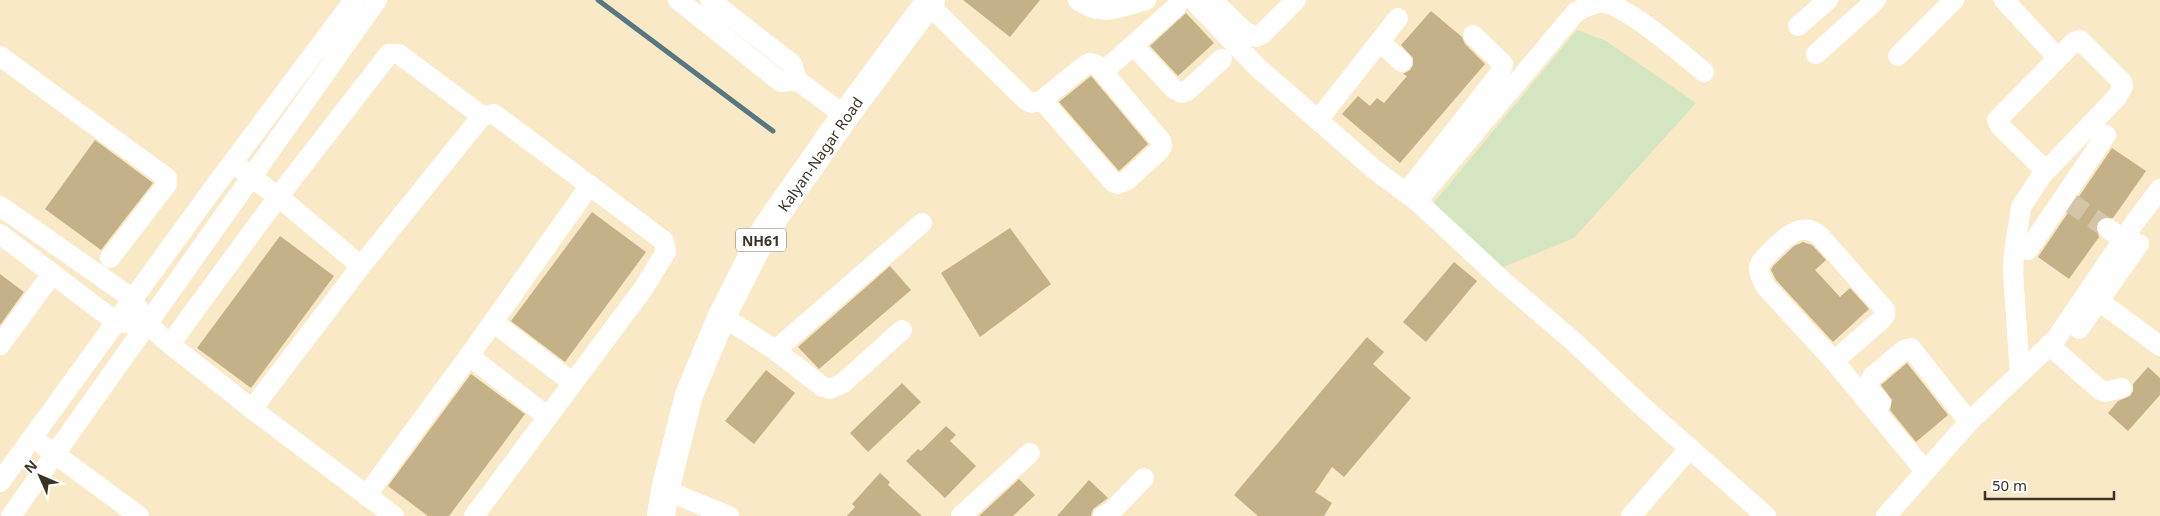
<svg xmlns="http://www.w3.org/2000/svg" width="2160" height="516" font-family="'Noto Sans',sans-serif">
  <style>
    .green { fill: #d4e5c2 }
    .lines { fill: none; stroke-linecap: round; stroke-linejoin: round }
    .stream { stroke: #577880; stroke-width: 5 }
    .building { fill: #c5b188 }
    .minor-tunnel { stroke: #d4c5a6; stroke-width: 20; stroke-dasharray: 20 10; stroke-linecap: butt }
    .minor { stroke: #fff; stroke-width: 20 }
    .highway { stroke: #fff; stroke-width: 28 }
    .labels { text-anchor: middle; dominant-baseline: central; stroke-width: 4; stroke-linejoin: round; paint-order: stroke }
    .shield { fill: #fff; stroke: #767167; stroke-width: 1 }
    .shield-label { font-size: 14px; font-weight: bold; fill: #3b3426 }
    .street-label { font-size: 15px; fill: #3b3426; stroke: #fff }
  </style>
  <rect width="100%" height="100%" fill="#fae9c6"/>
  <!-- green -->
  <path class="green" d="M 1577,30 L 1606,41 L 1696,103 L 1574,238 L 1496,270 L 1432,205 Z"/>
  <g class="lines">
    <!-- stream -->
    <path class="stream" d="M 598,0 L 773,131"/>
  </g>
  <!-- building -->
  <g class="building">
    <path d="M 963,0 L 1040,0 L 1010,37 Z"/>
    <path d="M 1431,11 L 1462,37 L 1465,44 L 1485,64 L 1400,163 L 1342,114 L 1358,96 L 1370,106 L 1377,98 L 1384,103 L 1407,76 L 1403,74 L 1410,70 L 1413,65 L 1413,58 L 1401,45 Z"/>
    <path d="M 1186,13 L 1214,43 L 1178,76 L 1150,46 Z"/>
    <path d="M 1091,76 L 1148,144 L 1119,171 L 1059,102 Z"/>
    <path d="M 95,140 L 153,183 L 101,250 L 45,209 Z"/>
    <path d="M 2112,148 L 2146,171 L 2113,218 L 2102,217 L 2097,221 L 2095,228 L 2099,237 L 2069,279 L 2038,257 Z"/>
    <path d="M 592,212 L 646,252 L 565,362 L 511,321 Z"/>
    <path d="M 1010,228 L 1051,284 L 980,337 L 941,273 Z"/>
    <path d="M 280,236 L 334,276 L 251,388 L 197,348 Z"/>
    <path d="M 1803,242 L 1812,245 L 1826,260 L 1815,270 L 1840,297 L 1850,288 L 1869,309 L 1833,342 L 1776,280 L 1771,270 L 1773,266 L 1794,246 Z"/>
    <path d="M 1454,262 L 1477,281 L 1426,342 L 1403,322 Z"/>
    <path d="M 890,266 L 911,290 L 819,369 L 798,347 Z"/>
    <path d="M 0,274 L 24,292 L 0,325 Z"/>
    <path d="M 1367,337 L 1384,352 L 1373,364 L 1411,398 L 1344,477 L 1332,467 L 1315,492 L 1332,503 L 1324,516 L 1258,516 L 1234,495 Z"/>
    <path d="M 1907,363 L 1948,415 L 1916,442 L 1890,410 L 1892,400 L 1881,385 Z"/>
    <path d="M 2148,367 L 2160,378 L 2160,395 L 2128,431 L 2108,413 L 2118,401 L 2130,396 L 2133,391 L 2133,384 Z"/>
    <path d="M 766,370 L 795,393 L 754,444 L 725,421 Z"/>
    <path d="M 471,374 L 525,414 L 449,516 L 428,516 L 388,486 Z"/>
    <path d="M 902,383 L 921,402 L 868,452 L 850,433 Z"/>
    <path d="M 946,426 L 956,435 L 950,441 L 976,466 L 945,498 L 906,461 L 918,449 L 921,451 Z"/>
    <path d="M 880,473 L 890,482 L 888,485 L 922,516 L 847,516 L 855,507 L 852,504 Z"/>
    <path d="M 1019,479 L 1035,495 L 1013,516 L 979,516 Z"/>
    <path d="M 1089,480 L 1108,498 L 1093,509 L 1091,516 L 1057,516 Z"/>
  </g>
  <g class="lines">
    <!-- minor-tunnel -->
    <path class="minor-tunnel" d="M 2068,201 L 2107,228"/>
    <!-- minor -->
    <g class="minor">
      <path d="M 678,0 L 781,82 L 797,80"/>
      <path d="M 710,0 L 792,64 L 797,80 L 845,116"/>
      <path d="M 1078,0 C 1102,18 1119,7 1146,0"/>
      <path d="M 1193,0 L 1257,67 L 1375,170 L 1417,201 L 1503,281 L 1573,341 L 1644,408 L 1766,516"/>
      <path d="M 1212,0 L 1244,31 L 1256,37 L 1261,35 L 1296,0"/>
      <path d="M 2004,0 L 2058,58"/>
      <path d="M 928,4 L 1026,100 L 1032,103 L 1042,100 L 1083,67 L 1089,63 L 1097,65 L 1161,141 L 1162,146 L 1160,150 L 1126,181 L 1117,184 L 1113,182 L 1042,100"/>
      <path d="M 1798,26 L 1828,0"/>
      <path d="M 1380,42 L 1402,62"/>
      <path d="M 1133,45 L 1174,89 L 1182,93 L 1187,91 L 1222,59"/>
      <path d="M 1816,54 L 1876,0"/>
      <path d="M 0,56 L 167,178 L 167,184 L 110,258"/>
      <path d="M 1898,56 L 1954,0"/>
      <path d="M 1103,72 L 1177,6"/>
      <path d="M 1318,120 L 1398,18"/>
      <path d="M 241,169 L 278,197 L 389,54 L 399,54 L 482,116"/>
      <path d="M 1406,193 L 1500,73 L 1503,64 L 1473,35"/>
      <path d="M 1417,201 L 1576,12 C 1584,8 1592,3 1601,3 C 1624,2 1684,56 1704,72"/>
      <path d="M 0,206 L 133,299 L 147,324 L 170,344 L 252,409 L 394,516"/>
      <path d="M 2107,228 L 2124,239"/>
      <path d="M 0,234 L 116,322 L 130,323"/>
      <path d="M 2028,250 L 2106,135"/>
      <path d="M 361,266 L 482,116 L 494,114 L 664,241 L 666,252 L 643,289 L 474,516"/>
      <path d="M 2099,301 L 2160,346"/>
      <path d="M 722,316 L 772,348 L 779,347 L 922,223"/>
      <path d="M 493,322 L 573,383"/>
      <path d="M 2079,329 L 2139,244"/>
      <path d="M 170,344 L 278,197 L 286,203 L 361,266 L 252,409"/>
      <path d="M 0,345 L 52,274"/>
      <path d="M 2049,345 L 2100,390 L 2105,392 L 2122,388"/>
      <path d="M 772,348 L 823,387 L 830,389 L 843,383 L 902,330"/>
      <path d="M 469,356 L 548,417"/>
      <path d="M 1834,361 L 1881,320 L 1885,315 L 1885,310 L 1820,236 C 1802,220 1786,237 1773,249 C 1768,255 1760,260 1759,268 C 1759,275 1763,281 1766,287 L 1834,361 L 1925,471"/>
      <path d="M 2020,374 L 2013,273 L 2014,253 L 2021,207 L 2042,175 L 2046,171 L 2117,97 L 2123,86 L 2122,82 L 2080,40 L 2074,42 L 1997,120 L 2000,126 L 2046,171"/>
      <path d="M 1881,403 C 1873,394 1865,388 1872,377 L 1904,350 L 1911,348 L 1969,422"/>
      <path d="M 44,446 L 139,516"/>
      <path d="M 0,482 L 212,190 L 354,0"/>
      <path d="M 665,490 L 729,516"/>
      <path d="M 366,496 L 469,356 L 590,185"/>
      <path d="M 11,516 L 377,0"/>
      <path d="M 961,516 L 1030,453"/>
      <path d="M 1103,516 L 1111,512 L 1144,478"/>
      <path d="M 1631,516 L 1690,448"/>
      <path d="M 1886,516 L 1969,422 L 2056,339 L 2135,222 L 2160,189"/>
    </g>
    <!-- highway -->
    <path class="highway" d="M 661,516 L 665,490 L 689,395 L 722,316 L 766,229 L 845,116 L 931,0"/>
  </g>
  <g class="labels">
    <!-- shield labels -->
    <rect class="shield" x="736" y="228.5" width="50" height="23" rx="4"/>
    <g class="shield-label">
      <text x="761" y="240">NH61</text>
    </g>
    <!-- street labels -->
    <g class="street-label">
      <text transform="translate(820 154) rotate(-55)">Kalyan-Nagar Road</text>
    </g>
  </g>
  <!-- north arrow -->
  <g transform="translate(40 476) rotate(315)" stroke="#ffffff" stroke-width="4" paint-order="stroke">
  <path d="M0-4L9 19L0 12L-9 19Z" fill="#3b3426"/>
  <text y="-8" font-size="14" font-weight="bold" text-anchor="middle" fill="#3b3426">N</text>
  </g>
  <!-- scale -->
  <path d="M1985 491v8h129v-8" fill="none" stroke="#3b3426" stroke-width="2.5"/>
  <text x="1992" y="491" font-size="15" fill="#3b3426" stroke="#ffffff" stroke-width="4" paint-order="stroke">50 m</text>
</svg>
